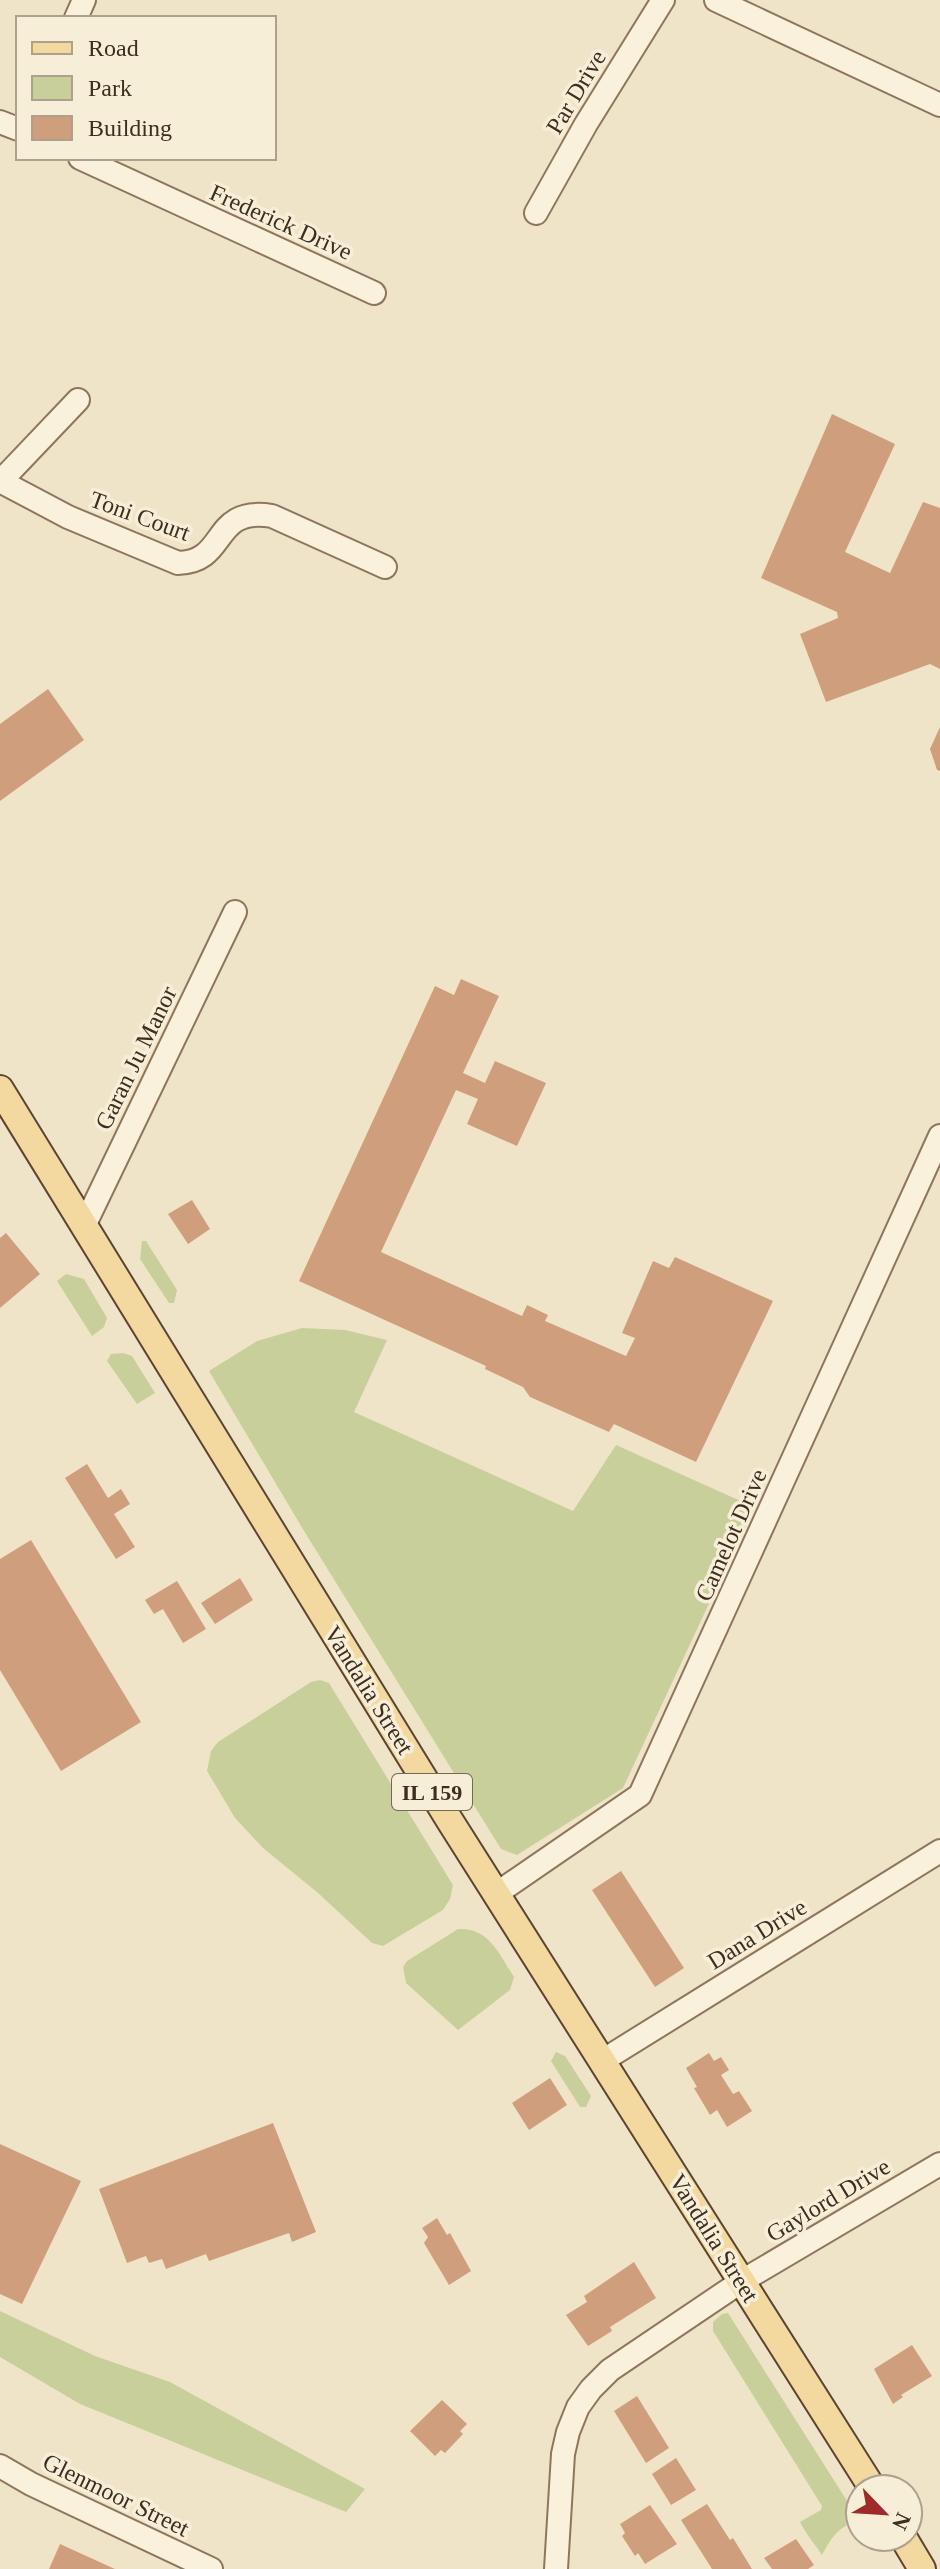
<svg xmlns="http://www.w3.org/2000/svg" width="940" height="2569" font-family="Georgia,serif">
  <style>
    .green { fill: #c9cf9b }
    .building { fill: #cf9f7d }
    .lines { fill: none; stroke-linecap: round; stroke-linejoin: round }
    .minor-casing { stroke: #8d765c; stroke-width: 26 }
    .major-casing { stroke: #5b4430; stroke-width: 30 }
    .minor { stroke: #faf1dc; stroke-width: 22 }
    .major { stroke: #f3d9a0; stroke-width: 26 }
    .labels { text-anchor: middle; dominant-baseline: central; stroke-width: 7; stroke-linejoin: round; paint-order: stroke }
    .shield { fill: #f7eed8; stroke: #756857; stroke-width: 2 }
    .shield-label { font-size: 22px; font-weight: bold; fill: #3d2e20 }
    .street-label { font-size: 24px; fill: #3d2e20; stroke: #f7eed8 }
  </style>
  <rect width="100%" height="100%" fill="#f0e4c8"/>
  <!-- green -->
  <g class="green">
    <path d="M 142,1241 L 146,1241 L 177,1290 L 174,1303 L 169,1303 L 140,1259 Z"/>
    <path d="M 66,1274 L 84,1279 L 107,1318 L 104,1327 L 92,1336 L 57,1281 Z"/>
    <path d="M 302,1328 L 345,1330 L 387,1340 L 354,1412 L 573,1511 L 616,1445 L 754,1507 L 623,1788 L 517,1855 L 501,1849 L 304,1531 L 209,1371 L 257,1341 Z"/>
    <path d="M 123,1353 L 132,1356 L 155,1393 L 137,1404 L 107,1361 L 111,1354 Z"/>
    <path d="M 320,1680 L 329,1683 L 453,1885 L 450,1899 L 443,1910 L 383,1946 L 372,1943 L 318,1893 L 263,1848 L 235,1818 L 207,1771 L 211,1751 L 218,1742 L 311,1682 Z"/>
    <path d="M 458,1929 C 489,1927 499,1954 514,1977 L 510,1990 L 458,2030 L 406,1983 L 403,1967 L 407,1961 Z"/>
    <path d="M 556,2052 L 565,2056 L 591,2096 L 586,2107 L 580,2107 L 551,2061 Z"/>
    <path d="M 0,2311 L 95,2356 L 170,2382 L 365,2489 L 346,2512 L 80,2404 L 0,2357 Z"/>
    <path d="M 728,2313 L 856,2515 L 858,2525 L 855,2533 L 849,2524 C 835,2531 829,2542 822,2555 C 814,2543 806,2534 800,2522 L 821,2510 L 822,2506 L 713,2331 L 713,2322 L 722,2314 Z"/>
  </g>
  <!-- building -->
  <g class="building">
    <path d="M 832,414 L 895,444 L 845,552 L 890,573 L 923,502 L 940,508 L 940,669 L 930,664 L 826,702 L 800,634 L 838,618 L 837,612 L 761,578 Z"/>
    <path d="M 48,689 L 84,740 L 0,801 L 0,724 Z"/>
    <path d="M 940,727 L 940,771 L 937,770 L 930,749 Z"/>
    <path d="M 461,979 L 499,996 L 463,1073 L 485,1083 L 495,1061 L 546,1083 L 517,1146 L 467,1124 L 478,1099 L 456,1090 L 381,1252 L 522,1316 L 527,1305 L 548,1315 L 545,1321 L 626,1356 L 635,1338 L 622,1333 L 653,1261 L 669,1268 L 675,1257 L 773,1301 L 696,1462 L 614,1424 L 609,1432 L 530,1397 L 523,1387 L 485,1369 L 486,1366 L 299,1281 L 435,986 L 454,995 Z"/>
    <path d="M 192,1200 L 210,1229 L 188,1244 L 168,1214 Z"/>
    <path d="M 6,1233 L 40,1274 L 0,1308 L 0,1238 Z"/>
    <path d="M 87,1464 L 108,1498 L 121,1489 L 130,1504 L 114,1514 L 135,1547 L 116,1559 L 65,1478 Z"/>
    <path d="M 31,1540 L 141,1722 L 61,1771 L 0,1670 L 0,1559 Z"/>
    <path d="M 240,1578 L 253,1600 L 215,1624 L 201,1603 Z"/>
    <path d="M 177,1581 L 206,1629 L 183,1643 L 163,1609 L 154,1614 L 145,1600 Z"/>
    <path d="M 621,1871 L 684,1968 L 655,1987 L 592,1890 Z"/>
    <path d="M 709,2053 L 714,2061 L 721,2057 L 729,2070 L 721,2075 L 733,2094 L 739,2091 L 752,2111 L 727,2127 L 717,2110 L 710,2115 L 694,2088 L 697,2087 L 686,2068 Z"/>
    <path d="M 550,2078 L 567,2105 L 529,2130 L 512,2103 Z"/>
    <path d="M 273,2123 L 316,2232 L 292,2242 L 289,2233 L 209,2261 L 206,2254 L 166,2269 L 162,2259 L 149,2263 L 146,2256 L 127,2263 L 99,2189 Z"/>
    <path d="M 0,2144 L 81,2181 L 22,2304 L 0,2294 Z"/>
    <path d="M 437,2218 L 447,2235 L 450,2233 L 471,2271 L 449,2285 L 424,2243 L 428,2237 L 422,2228 Z"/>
    <path d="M 634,2262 L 656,2298 L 610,2327 L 612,2331 L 588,2346 L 566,2315 L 587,2302 L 584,2296 Z"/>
    <path d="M 912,2345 L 932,2376 L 901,2395 L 903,2397 L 893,2404 L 874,2369 Z"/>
    <path d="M 637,2396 L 669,2448 L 646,2463 L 614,2411 Z"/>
    <path d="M 442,2400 L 467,2424 L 460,2431 L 463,2434 L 445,2453 L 441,2450 L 435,2456 L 410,2431 Z"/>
    <path d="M 676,2458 L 696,2490 L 671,2505 L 652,2474 Z"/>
    <path d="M 707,2504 L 730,2540 L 733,2538 L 752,2569 L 712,2569 L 681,2520 Z"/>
    <path d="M 650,2505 L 677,2544 L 645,2564 L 638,2553 L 635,2556 L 622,2536 L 625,2533 L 620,2524 Z"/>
    <path d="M 796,2539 L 814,2565 L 808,2569 L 772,2569 L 764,2558 Z"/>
    <path d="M 60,2544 L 115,2569 L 49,2569 Z"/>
  </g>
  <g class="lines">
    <!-- minor casing -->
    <g class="minor-casing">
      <g id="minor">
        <path d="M 716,0 L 940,105"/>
        <path d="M 76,18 L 84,0"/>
        <path d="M 0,122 L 18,129"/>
        <path d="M 80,158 L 374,293"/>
        <path d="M 536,213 L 586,124 L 663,0"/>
        <path d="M 0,481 L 68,517 L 178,563 C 229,562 210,506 272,516 L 385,567"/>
        <path d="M 0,482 L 78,400"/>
        <path d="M 84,1226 L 235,912"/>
        <path d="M 496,1894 L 640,1795 L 940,1136"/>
        <path d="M 602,2061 L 940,1851"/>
        <path d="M 0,2466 L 31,2484 L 211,2569"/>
        <path d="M 556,2569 L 563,2454 L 568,2432 L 578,2407 L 591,2389 L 610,2370 L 742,2281 L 940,2164"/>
      </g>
    </g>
    <!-- major casing -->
    <g class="major-casing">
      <g id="major">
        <path d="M 0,1089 L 450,1821 L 873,2489"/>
        <path d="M 903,2537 L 922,2569"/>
      </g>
    </g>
    <!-- minor -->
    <use href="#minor" class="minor"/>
    <!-- major -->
    <use href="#major" class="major"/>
  </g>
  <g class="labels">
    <!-- shield labels -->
    <rect class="shield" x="392" y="1774" width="80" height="36" rx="6"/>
    <g class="shield-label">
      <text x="432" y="1792">IL 159</text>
    </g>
    <!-- street labels -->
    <g class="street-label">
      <text transform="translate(576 92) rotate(-59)">Par Drive</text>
      <text transform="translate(281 222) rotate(24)">Frederick Drive</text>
      <text transform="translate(140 516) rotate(20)">Toni Court</text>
      <text transform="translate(136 1058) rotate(-64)">Garan Ju Manor</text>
      <text transform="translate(731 1535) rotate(-66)">Camelot Drive</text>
      <text transform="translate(369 1690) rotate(58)">Vandalia Street</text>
      <text transform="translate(757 1934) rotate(-32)">Dana Drive</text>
      <text transform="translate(828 2200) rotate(-31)">Gaylord Drive</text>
      <text transform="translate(714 2238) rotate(58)">Vandalia Street</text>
      <text transform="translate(116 2495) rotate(26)">Glenmoor Street</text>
    </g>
  </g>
  <!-- legend -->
  <rect x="16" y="16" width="260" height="144" fill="#f7eed8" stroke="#ada18e" stroke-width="2"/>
  <rect x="32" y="42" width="40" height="12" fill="#f3d9a0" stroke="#ada18e" stroke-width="2"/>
  <text x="88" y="56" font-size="24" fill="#3d2e20">Road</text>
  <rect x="32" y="76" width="40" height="24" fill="#c9cf9b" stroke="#ada18e" stroke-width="2"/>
  <text x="88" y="96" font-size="24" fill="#3d2e20">Park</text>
  <rect x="32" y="116" width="40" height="24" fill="#cf9f7d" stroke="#ada18e" stroke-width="2"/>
  <text x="88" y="136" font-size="24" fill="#3d2e20">Building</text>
  <!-- north arrow -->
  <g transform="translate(884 2513) rotate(115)"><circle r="38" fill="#f7eed8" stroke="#ada18e" stroke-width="2"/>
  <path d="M0-6L14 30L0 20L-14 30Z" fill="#9e2a2b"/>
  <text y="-12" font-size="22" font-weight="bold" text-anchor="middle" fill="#3d2e20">N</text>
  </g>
</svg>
